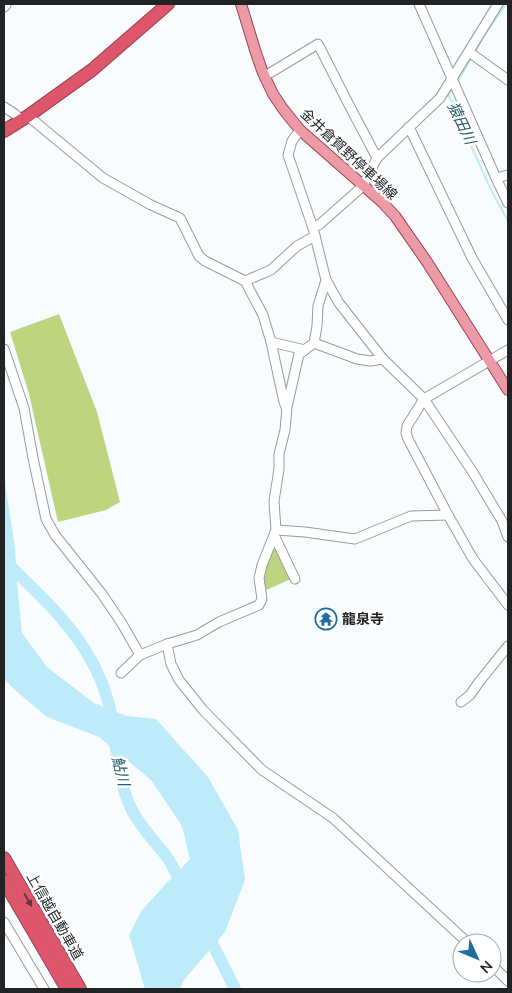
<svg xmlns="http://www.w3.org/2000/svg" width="512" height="993" font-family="Mulish,'Noto Sans JP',sans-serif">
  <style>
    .green { fill: #bed47f }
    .water { fill: #beebf9 }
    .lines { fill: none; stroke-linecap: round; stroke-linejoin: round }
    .stream { stroke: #beebf9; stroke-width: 2 }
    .river { stroke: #beebf9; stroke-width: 12 }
    .minor-casing { stroke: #959b9f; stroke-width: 11 }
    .major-casing { stroke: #9b4452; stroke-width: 12 }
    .highway-casing { stroke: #9b4452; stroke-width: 14 }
    .minor { stroke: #fff; stroke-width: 9 }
    .major { stroke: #eb9aa6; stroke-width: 10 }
    .highway { stroke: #dd566b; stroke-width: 12 }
    .oneway { fill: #63353e }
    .labels { text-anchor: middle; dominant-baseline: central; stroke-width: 5; stroke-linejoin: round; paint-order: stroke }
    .street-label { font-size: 14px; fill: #212325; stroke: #fff }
    .poi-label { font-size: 14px; font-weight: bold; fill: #212325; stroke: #fff; text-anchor: start }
    .water-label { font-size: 15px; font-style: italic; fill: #245a69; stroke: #fff }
  </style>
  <rect width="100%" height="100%" fill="#f9fcfe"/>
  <!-- green -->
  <g class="green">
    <path d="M 59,314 L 97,412 L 120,502 L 106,510 L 58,522 L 29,394 L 10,332 Z"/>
    <path d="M 273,542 L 291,579 L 264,591 C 259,574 267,558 273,542 Z"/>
  </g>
  <!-- water -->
  <path class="water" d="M 4,477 L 15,547 L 18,593 L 22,633 L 47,667 L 94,703 L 127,716 L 156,719 L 208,777 L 238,830 L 245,880 L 225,932 L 184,980 L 180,989 L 145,989 L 129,935 L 142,910 L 164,886 L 190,859 L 182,826 L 151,780 L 99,737 L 47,717 L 15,690 L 4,679 Z"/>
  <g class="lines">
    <!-- stream -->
    <g class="stream">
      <path d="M 475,53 L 482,39 L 506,4"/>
      <path d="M 457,82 L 471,59"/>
      <path d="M 453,88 L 448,94 L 491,190 L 508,221"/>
    </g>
    <!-- river -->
    <g class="river">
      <path d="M 4,560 C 50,605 95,644 110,709 C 117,742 116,777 131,808 C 139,826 155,841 167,857 C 173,866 178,877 183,887"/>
      <path d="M 206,931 L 235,989"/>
    </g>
    <!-- minor casing -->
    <g class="minor-casing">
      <g id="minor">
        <path d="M 419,4 L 496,178 L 508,203"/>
        <path d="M 4,7 L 6,5 L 5,4"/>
        <path d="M 469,52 L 508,80"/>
        <path d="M 265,76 L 318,44 L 348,103 L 377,158"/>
        <path d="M 4,107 L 15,114 L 21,120"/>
        <path d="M 28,116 L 103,178 L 151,205 L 180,218 L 199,256 L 205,261 L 245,281 L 263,315 L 271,342 L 284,402 L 286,407"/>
        <path d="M 409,127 L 472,258 L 508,320"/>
        <path d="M 300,130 L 292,141 L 288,155 L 313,228 L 326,280 L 339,303 L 383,359 L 424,399 L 472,471 L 502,521 L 508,537"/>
        <path d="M 496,178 L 508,175"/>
        <path d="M 313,228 L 320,224 L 363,186 L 377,158 L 440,98 L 498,4"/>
        <path d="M 245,281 L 271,270 L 297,246 L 315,236"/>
        <path d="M 271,342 L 305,350"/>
        <path d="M 314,343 L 357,359 L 370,361 L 383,359"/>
        <path d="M 4,349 L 24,408 L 33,458 L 46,519 L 55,535 L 102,594 L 121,622 L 140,655"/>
        <path d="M 508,350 L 424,399 L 407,426 L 406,433 L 408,439 L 448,515 L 473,559 L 508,605"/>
        <path d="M 276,530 L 305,532 L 355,539 L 411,516 L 448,515"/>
        <path d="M 274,535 L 295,579"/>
        <path d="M 167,644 L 171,664 L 179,680 L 203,710 L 262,770 L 333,818 L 468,943"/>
        <path d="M 121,673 L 140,655 L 167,644 L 197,635 L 219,622 L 259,605 L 262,599 L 259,578 L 262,565 L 276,530 L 274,501 L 279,469 L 279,454 L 285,430 L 287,407 L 299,354 L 314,343 L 317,326 L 318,306 L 326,280"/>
        <path d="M 461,702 L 470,695 L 479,682 L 508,646"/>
        <path d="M 4,922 L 44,989"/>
        <path d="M 492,965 L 508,981"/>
      </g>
    </g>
    <!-- major casing -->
    <g class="major-casing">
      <path id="major" d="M 241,4 L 256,53 L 263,73 L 273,94 L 283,109 L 300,130 L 382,202 L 395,216 L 427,262 L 508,390"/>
    </g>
    <!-- highway casing -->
    <g class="highway-casing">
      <g id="highway">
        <path d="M 4,131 L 28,116 L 92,70 L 168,4"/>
        <path d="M 4,858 L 80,989"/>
        <path d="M 4,881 L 67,989"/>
      </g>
    </g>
    <!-- minor -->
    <use href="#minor" class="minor"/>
    <!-- major -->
    <use href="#major" class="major"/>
    <!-- highway -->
    <use href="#highway" class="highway"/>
  </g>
  <!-- one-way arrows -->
  <defs><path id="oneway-solid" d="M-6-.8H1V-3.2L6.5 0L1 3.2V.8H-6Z" transform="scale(1.25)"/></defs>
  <use class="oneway" href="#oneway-solid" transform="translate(28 900) rotate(60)"/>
  <!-- icons -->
  <defs>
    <g id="temple-ring" transform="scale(1.125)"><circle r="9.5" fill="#fff" stroke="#1d6d9f" stroke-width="1.5"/><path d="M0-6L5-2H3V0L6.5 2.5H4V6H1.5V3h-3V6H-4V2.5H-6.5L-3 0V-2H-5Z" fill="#1d6d9f"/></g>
  </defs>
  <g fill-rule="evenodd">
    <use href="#temple-ring" x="326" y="619"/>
  </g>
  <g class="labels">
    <!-- street labels -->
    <g class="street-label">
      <text transform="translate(349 154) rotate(43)">金井倉賀野停車場線</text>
      <text transform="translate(55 916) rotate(60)">上信越自動車道</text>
    </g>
    <!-- poi labels -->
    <g class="poi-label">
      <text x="342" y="619">龍泉寺</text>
    </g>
    <!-- water labels -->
    <g class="water-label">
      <text transform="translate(462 123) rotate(65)">猿田川</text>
      <text transform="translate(121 771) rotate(76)">鮎川</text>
    </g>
  </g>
  <!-- border -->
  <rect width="512" height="993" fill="none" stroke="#212325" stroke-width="10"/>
  <!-- north arrow -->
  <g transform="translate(477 958) rotate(134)"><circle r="24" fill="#ffffff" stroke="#a6a7a8"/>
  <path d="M0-4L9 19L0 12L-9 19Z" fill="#1d6d9f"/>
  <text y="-8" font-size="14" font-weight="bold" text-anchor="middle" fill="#212325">N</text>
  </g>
</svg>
